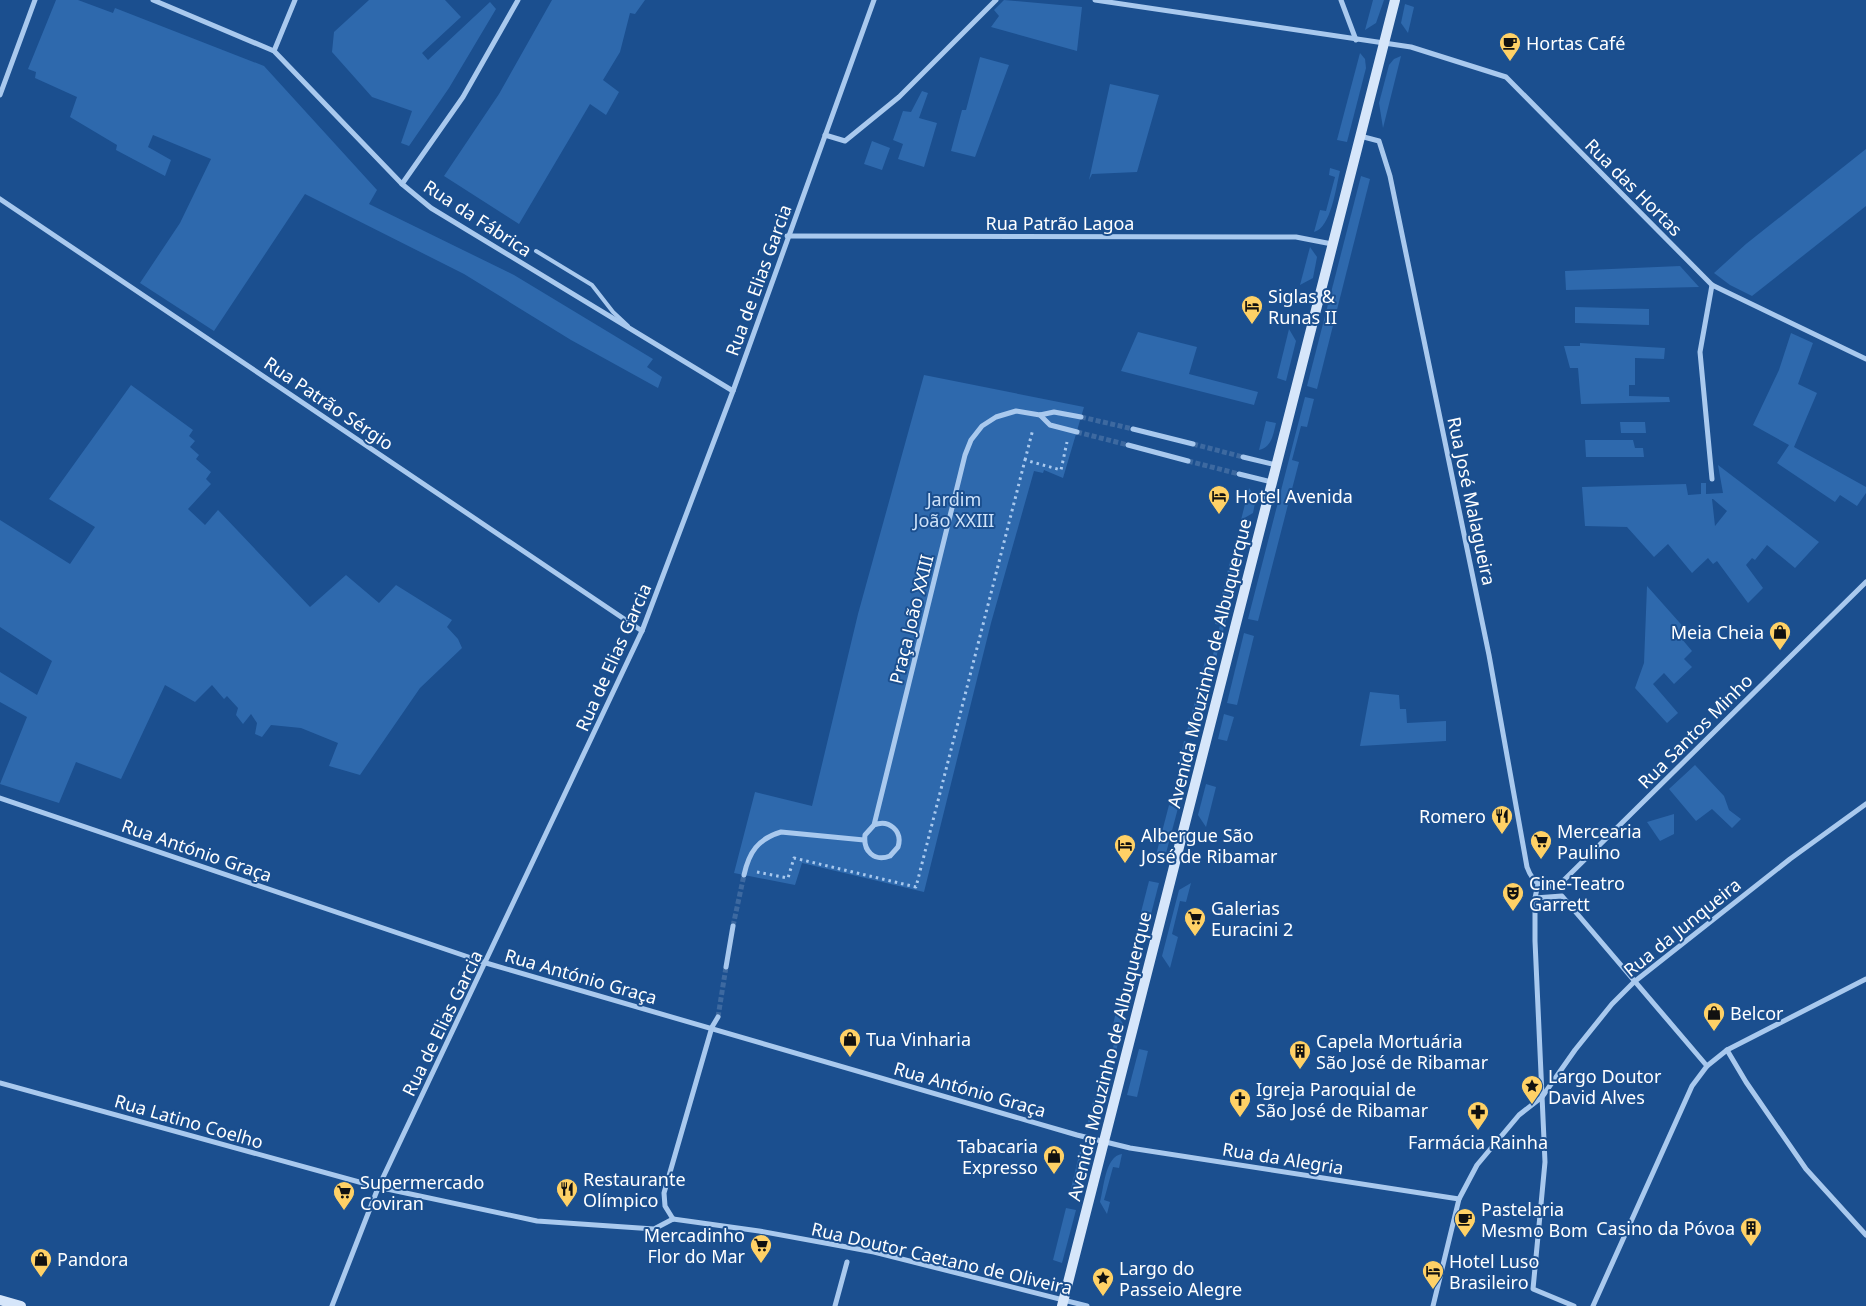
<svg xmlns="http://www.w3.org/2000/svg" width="1866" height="1306" font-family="'Noto Sans',sans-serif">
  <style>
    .green { fill: #2e69ad; fill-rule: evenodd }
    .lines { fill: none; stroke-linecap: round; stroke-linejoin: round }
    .street-tunnel { stroke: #3d69a0; stroke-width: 5; stroke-dasharray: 5 2.5; stroke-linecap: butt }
    .path { stroke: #a9c9ee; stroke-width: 3; stroke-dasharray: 2.5 4; stroke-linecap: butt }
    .lane { stroke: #a9c9ee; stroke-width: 4 }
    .street { stroke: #a9c9ee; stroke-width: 5 }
    .secondary { stroke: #d6e6fa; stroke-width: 10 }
    .labels { text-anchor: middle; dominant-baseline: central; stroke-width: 4; stroke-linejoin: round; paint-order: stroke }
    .poi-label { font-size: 18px; fill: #fff; stroke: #1b4f8f; text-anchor: start }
    .street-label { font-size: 18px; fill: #fff; stroke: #1b4f8f }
    .park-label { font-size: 18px; fill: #cfe3fa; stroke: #1b4f8f }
  </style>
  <rect width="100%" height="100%" fill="#1b4f8f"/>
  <!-- green -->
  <g class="green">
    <path d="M 56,0 L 78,0 L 113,13 L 115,8 L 264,66 L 377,190 L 369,204 L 514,275 L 653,359 L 647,367 L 662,377 L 658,388 L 571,340 L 464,274 L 305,194 L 214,331 L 140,283 L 180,223 L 211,159 L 153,135 L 148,147 L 171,160 L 165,176 L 116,150 L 117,145 L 70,117 L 77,97 L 35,78 L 36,72 L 28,69 Z"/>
    <path d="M 369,0 L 445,0 L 461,17 L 422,53 L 428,60 L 490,2 L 496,9 L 449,88 L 409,146 L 401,143 L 412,111 L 372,97 L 332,52 L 334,32 Z"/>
    <path d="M 552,0 L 645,0 L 635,14 L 630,13 L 620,52 L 603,80 L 619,92 L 606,115 L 590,104 L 519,224 L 444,176 L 499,94 Z"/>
    <path d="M 1004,0 L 1082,7 L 1077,51 L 991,27 L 999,16 L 994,10 Z"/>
    <path d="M 1373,0 L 1384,0 L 1376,23 L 1365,30 Z"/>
    <path d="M 1405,4 L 1414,7 L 1408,33 L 1401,23 Z"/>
    <path d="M 1360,53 L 1365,59 L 1366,68 L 1347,142 L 1337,140 Z"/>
    <path d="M 1401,56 L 1383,128 L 1379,103 L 1389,65 L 1394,59 Z"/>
    <path d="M 980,57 L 1009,65 L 975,157 L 951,151 L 962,110 L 966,110 Z"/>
    <path d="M 1110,84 L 1159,95 L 1137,172 L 1092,174 L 1089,180 Z"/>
    <path d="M 922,91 L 928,93 L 919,118 L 937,123 L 924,167 L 898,159 L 903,144 L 893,140 L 903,111 L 911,112 Z"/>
    <path d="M 872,141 L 890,148 L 882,170 L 864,164 Z"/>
    <path d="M 1866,149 L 1866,206 L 1752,296 L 1730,285 L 1714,273 L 1746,244 Z"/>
    <path d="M 1330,168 L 1340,171 C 1336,187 1331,228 1314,232 L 1320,210 L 1326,211 L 1335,177 L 1329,175 Z"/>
    <path d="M 1361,176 L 1370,179 L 1317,389 L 1307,386 Z"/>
    <path d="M 1310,247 L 1317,257 L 1313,278 L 1300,285 Z"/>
    <path d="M 1680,266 L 1699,287 L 1566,290 L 1565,271 Z"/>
    <path d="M 1575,307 L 1649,309 L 1649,325 L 1575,323 Z"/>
    <path d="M 1289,329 L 1296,341 L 1286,381 L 1277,378 Z"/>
    <path d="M 1138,332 L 1197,347 L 1189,374 L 1258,392 L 1254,405 L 1121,371 Z"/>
    <path d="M 1791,333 L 1813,343 L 1798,384 L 1817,393 L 1794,447 L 1866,487 L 1866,493 L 1857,506 L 1840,495 L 1835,502 L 1777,463 L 1789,445 L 1753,425 L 1779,370 Z"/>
    <path d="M 1580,343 L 1665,348 L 1664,359 L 1635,358 L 1635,385 L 1629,385 L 1629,396 L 1669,397 L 1670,402 L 1581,404 L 1578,368 L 1570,368 L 1564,346 L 1580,346 Z"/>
    <path d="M 924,375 L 1084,407 L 1063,478 L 1044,470 L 1043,473 L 1034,471 L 991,623 L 924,892 L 802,863 L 795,885 L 734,873 L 755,792 L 812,806 L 858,614 Z"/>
    <path d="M 131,385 L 193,430 L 189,436 L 195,441 L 190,447 L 199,455 L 196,459 L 211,472 L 206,479 L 211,484 L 188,509 L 205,525 L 218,510 L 310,607 L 346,575 L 379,603 L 396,585 L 452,620 L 447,627 L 458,639 L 462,648 L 420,688 L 360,775 L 329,766 L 338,743 L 301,728 L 271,725 L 262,737 L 255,734 L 257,723 L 251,714 L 243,724 L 236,715 L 238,708 L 227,696 L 224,699 L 212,685 L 195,702 L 165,685 L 121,779 L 76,762 L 59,803 L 0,784 L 27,717 L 0,702 L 0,672 L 37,695 L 52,661 L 0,627 L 0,520 L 70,564 L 95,527 L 49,499 Z"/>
    <path d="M 1305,397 L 1314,399 L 1307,427 L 1301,426 L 1292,460 L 1299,462 L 1258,621 L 1248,619 Z"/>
    <path d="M 1266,421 L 1276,423 C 1273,435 1272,447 1259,450 Z"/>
    <path d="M 1620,422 L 1645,422 L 1646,433 L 1621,433 Z"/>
    <path d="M 1585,440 L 1633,440 L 1635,448 L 1643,448 L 1644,457 L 1586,457 Z"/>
    <path d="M 1718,465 L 1819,542 L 1795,568 L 1767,545 L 1755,560 L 1752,558 L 1746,565 L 1763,588 L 1748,603 L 1717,561 L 1713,564 L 1708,558 L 1692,573 L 1668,544 L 1654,557 L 1627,527 L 1585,526 L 1582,487 L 1686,484 L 1688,495 L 1701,494 L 1701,483 L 1706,483 L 1706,494 L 1723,493 ZM 1713,499 L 1727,511 L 1715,526 L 1712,499 Z"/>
    <path d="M 1249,488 L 1256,498 L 1253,513 L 1241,520 Z"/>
    <path d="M 1230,561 L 1238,573 L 1230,605 L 1220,603 Z"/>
    <path d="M 1647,586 L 1687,631 L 1681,638 L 1692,651 L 1684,659 L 1692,667 L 1674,684 L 1664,673 L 1653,684 L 1678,713 L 1667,723 L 1635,688 L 1644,663 Z"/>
    <path d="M 1217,614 L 1227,616 L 1210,681 L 1200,679 L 1206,658 L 1212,659 L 1220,625 L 1215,624 Z"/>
    <path d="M 1244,633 L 1254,636 L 1237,705 L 1227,703 Z"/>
    <path d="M 1198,690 L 1207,693 L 1197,733 L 1187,731 Z"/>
    <path d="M 1370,692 L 1399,695 L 1400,709 L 1406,709 L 1407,723 L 1446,721 L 1446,741 L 1360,746 Z"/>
    <path d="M 1224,714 L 1234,717 L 1227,741 L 1218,739 Z"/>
    <path d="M 1184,741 L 1194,744 L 1188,767 L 1179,765 Z"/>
    <path d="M 1695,765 L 1724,796 L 1729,810 L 1741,819 L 1732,828 L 1712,809 L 1696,821 L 1669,789 Z"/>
    <path d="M 1206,784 L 1216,787 L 1206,827 L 1198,815 Z"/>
    <path d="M 1169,805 L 1178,808 L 1165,857 L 1156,855 Z"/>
    <path d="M 1674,814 L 1674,834 L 1660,841 L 1647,822 Z"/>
    <path d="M 1149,881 L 1159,883 L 1149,922 L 1139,920 Z"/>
    <path d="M 1191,883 L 1186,902 L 1180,901 L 1172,934 L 1178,937 L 1170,968 L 1162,956 L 1179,890 Z"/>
    <path d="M 1116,1012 L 1123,1024 L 1106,1090 L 1097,1087 L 1103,1063 L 1109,1064 L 1117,1031 L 1112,1029 Z"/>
    <path d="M 1139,1049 L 1148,1051 L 1137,1097 L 1127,1095 Z"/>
    <path d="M 1094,1098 L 1103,1100 C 1100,1113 1100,1126 1086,1130 Z"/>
    <path d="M 1080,1151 L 1087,1161 L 1078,1199 L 1069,1197 Z"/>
    <path d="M 1122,1154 L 1119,1168 L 1113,1167 L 1104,1200 L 1110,1202 L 1107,1214 L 1100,1202 C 1104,1188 1105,1156 1122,1154 Z"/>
    <path d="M 1066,1208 L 1076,1210 L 1062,1263 L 1053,1260 Z"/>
  </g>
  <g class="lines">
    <!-- street-tunnel -->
    <g class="street-tunnel">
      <path d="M 1081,417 L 1133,429"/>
      <path d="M 1077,432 L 1128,445"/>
      <path d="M 1193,444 L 1243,457"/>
      <path d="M 1188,461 L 1239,474"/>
      <path d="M 733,926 L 744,875"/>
      <path d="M 718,1017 L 726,967"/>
    </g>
    <!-- path -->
    <g class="path">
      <path d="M 1025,460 L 1033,429"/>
      <path d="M 757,872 L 788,878 L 794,858 L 916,887 L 1025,460 L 1061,470 L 1067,442"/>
    </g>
    <!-- lane -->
    <path class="lane" d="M 536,251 L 592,285 L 613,312 L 628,326"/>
    <!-- street -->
    <g class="street">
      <path d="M 153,0 L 274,51 L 402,184 L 431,208 L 733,391"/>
      <path d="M 1095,0 L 1411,47 L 1506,77 L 1712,285 L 1866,359"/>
      <path d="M 1341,0 L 1356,40"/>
      <path d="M 274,51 L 295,0"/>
      <path d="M 0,95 L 35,0"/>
      <path d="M 825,135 L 845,141 L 899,97 L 996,0"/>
      <path d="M 1360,136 L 1379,141 L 1390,176 L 1489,655 L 1527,867 C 1533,884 1545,892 1562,882 L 1866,582"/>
      <path d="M 402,184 L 463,97 L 518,0"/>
      <path d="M 0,199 L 642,631"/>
      <path d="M 787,236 L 1296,237 L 1332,244"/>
      <path d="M 1040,415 L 1050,425 L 1077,432"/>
      <path d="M 1133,429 L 1193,444"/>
      <path d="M 1128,445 L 1188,461"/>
      <path d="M 1243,457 L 1276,465"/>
      <path d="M 1239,474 L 1272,482"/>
      <path d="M 1712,479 L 1700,352 L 1712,285"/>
      <path d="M 0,798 L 486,963 L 1077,1135 L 1130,1148 L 1459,1199"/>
      <path d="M 874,825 C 889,819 903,831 898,847 L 890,856 C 874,862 863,851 865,835 L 874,825 L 965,455 L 971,440 L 982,426 L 996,417 L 1016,411 L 1040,415 L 1054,412 L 1081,417"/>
      <path d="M 744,875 C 749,852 758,839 781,832 L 864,840"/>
      <path d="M 1538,884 L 1535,898 L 1535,941 L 1545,1162 L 1533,1289 L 1574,1306"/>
      <path d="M 1535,898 L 1562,896 L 1707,1066"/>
      <path d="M 726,967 L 733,926"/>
      <path d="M 1727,1050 L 1746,1082 L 1806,1169 L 1866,1235"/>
      <path d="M 0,1083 L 370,1185"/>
      <path d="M 387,1189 L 537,1221 L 654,1229 L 673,1219"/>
      <path d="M 673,1219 L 759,1231 L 874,1252 L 1087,1306"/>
      <path d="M 673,1219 L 665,1206 L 664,1193 L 712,1027 L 718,1017"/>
      <path d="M 332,1306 L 378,1188 L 642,631 L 733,391 L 874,0"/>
      <path d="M 835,1306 L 847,1262"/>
      <path d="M 1433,1306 L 1459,1199 L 1477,1165 L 1519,1115 L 1542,1097 L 1575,1050 L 1612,1004 L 1634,982 L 1790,859 L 1866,804"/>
      <path d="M 1593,1306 L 1692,1086 L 1707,1066 L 1727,1050 L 1866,979"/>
    </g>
    <!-- secondary -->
    <g class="secondary">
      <path d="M 0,1300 L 21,1306"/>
      <path d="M 1062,1306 L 1395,0"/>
    </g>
  </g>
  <!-- icons -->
  <defs>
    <g id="cafe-pin" transform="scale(1.125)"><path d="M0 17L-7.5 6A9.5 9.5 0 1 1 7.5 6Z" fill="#ffd166" stroke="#1b4f8f"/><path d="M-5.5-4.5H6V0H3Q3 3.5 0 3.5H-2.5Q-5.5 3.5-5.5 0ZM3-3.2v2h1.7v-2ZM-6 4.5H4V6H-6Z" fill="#111"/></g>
    <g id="hotel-pin" transform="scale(1.125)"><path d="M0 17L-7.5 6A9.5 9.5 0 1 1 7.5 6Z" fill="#ffd166" stroke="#1b4f8f"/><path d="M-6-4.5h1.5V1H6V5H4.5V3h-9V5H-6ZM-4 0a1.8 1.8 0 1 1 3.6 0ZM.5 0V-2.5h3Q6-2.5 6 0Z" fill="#111"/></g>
    <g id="shop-pin" transform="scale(1.125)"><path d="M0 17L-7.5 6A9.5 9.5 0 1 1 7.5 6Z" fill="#ffd166" stroke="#1b4f8f"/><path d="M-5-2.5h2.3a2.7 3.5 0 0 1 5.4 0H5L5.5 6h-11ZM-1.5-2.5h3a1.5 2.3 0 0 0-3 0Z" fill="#111"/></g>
    <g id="restaurant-pin" transform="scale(1.125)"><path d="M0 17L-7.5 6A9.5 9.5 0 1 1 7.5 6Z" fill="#ffd166" stroke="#1b4f8f"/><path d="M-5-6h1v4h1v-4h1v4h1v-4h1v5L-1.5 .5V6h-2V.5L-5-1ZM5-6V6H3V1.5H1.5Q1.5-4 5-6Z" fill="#111"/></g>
    <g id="supermarket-pin" transform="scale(1.125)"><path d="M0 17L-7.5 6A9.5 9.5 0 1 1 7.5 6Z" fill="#ffd166" stroke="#1b4f8f"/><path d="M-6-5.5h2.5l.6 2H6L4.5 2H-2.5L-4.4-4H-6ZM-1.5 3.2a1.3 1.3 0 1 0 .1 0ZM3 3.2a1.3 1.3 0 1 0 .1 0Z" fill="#111"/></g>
    <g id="theatre-pin" transform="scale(1.125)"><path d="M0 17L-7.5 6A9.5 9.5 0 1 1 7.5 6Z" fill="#ffd166" stroke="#1b4f8f"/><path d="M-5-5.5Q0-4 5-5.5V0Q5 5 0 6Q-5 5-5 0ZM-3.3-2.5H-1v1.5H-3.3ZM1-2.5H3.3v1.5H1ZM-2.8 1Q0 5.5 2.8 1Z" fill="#111"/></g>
    <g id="building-pin" transform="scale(1.125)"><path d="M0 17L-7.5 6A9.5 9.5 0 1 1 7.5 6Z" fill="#ffd166" stroke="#1b4f8f"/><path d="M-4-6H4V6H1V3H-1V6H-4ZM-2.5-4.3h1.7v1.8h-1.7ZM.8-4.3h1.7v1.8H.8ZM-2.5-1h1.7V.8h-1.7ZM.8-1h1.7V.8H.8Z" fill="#111"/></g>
    <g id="sight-pin" transform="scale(1.125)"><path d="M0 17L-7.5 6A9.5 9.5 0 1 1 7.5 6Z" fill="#ffd166" stroke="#1b4f8f"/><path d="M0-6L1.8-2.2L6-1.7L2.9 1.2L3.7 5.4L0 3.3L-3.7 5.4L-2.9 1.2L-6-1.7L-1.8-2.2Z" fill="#111"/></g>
    <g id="church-pin" transform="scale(1.125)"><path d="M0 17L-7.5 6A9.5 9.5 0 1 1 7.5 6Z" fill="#ffd166" stroke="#1b4f8f"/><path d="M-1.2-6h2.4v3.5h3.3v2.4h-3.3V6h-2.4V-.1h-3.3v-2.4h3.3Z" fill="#111"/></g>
    <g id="pharmacy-pin" transform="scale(1.125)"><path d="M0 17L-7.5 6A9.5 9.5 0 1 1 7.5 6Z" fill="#ffd166" stroke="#1b4f8f"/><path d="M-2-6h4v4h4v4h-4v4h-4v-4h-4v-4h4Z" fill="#111"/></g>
  </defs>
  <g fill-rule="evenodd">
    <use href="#cafe-pin" x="1510" y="43"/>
    <use href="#hotel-pin" x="1252" y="306"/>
    <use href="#hotel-pin" x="1219" y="496"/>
    <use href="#shop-pin" x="1780" y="632"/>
    <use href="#restaurant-pin" x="1502" y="816"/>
    <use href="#supermarket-pin" x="1541" y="841"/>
    <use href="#hotel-pin" x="1125" y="845"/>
    <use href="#theatre-pin" x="1513" y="893"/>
    <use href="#supermarket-pin" x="1195" y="918"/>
    <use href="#shop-pin" x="1714" y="1013"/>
    <use href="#shop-pin" x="850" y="1039"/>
    <use href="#building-pin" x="1300" y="1051"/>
    <use href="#sight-pin" x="1532" y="1086"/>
    <use href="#church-pin" x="1240" y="1099"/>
    <use href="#pharmacy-pin" x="1478" y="1112"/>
    <use href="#shop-pin" x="1054" y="1156"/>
    <use href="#restaurant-pin" x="567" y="1189"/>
    <use href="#supermarket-pin" x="344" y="1192"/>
    <use href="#cafe-pin" x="1465" y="1219"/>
    <use href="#building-pin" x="1751" y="1228"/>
    <use href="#supermarket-pin" x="761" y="1245"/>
    <use href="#shop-pin" x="41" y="1259"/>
    <use href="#hotel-pin" x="1433" y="1271"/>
    <use href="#sight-pin" x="1103" y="1278"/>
  </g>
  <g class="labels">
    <!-- poi labels -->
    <g class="poi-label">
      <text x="1526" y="43">Hortas Café</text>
      <text x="1268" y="296">Siglas &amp;<tspan x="1268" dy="21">Runas II</tspan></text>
      <text x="1235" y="496">Hotel Avenida</text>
      <text x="1764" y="632" text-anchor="end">Meia Cheia</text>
      <text x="1486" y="816" text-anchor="end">Romero</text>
      <text x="1557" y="831">Mercearia<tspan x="1557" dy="21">Paulino</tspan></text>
      <text x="1141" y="835">Albergue São<tspan x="1141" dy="21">José de Ribamar</tspan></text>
      <text x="1529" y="883">Cine-Teatro<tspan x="1529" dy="21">Garrett</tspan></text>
      <text x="1211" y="908">Galerias<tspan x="1211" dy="21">Euracini 2</tspan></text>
      <text x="1730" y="1013">Belcor</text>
      <text x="866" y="1039">Tua Vinharia</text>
      <text x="1316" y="1041">Capela Mortuária<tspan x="1316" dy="21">São José de Ribamar</tspan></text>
      <text x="1548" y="1076">Largo Doutor<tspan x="1548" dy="21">David Alves</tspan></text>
      <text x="1256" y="1089">Igreja Paroquial de<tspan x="1256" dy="21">São José de Ribamar</tspan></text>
      <text x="1478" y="1142" text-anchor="middle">Farmácia Rainha</text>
      <text x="1038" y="1146" text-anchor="end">Tabacaria<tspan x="1038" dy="21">Expresso</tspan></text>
      <text x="583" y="1179">Restaurante<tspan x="583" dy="21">Olímpico</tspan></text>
      <text x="360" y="1182">Supermercado<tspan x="360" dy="21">Coviran</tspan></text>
      <text x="1481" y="1209">Pastelaria<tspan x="1481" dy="21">Mesmo Bom</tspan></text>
      <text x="1735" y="1228" text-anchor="end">Casino da Póvoa</text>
      <text x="745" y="1235" text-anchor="end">Mercadinho<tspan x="745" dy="21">Flor do Mar</tspan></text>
      <text x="57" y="1259">Pandora</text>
      <text x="1449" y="1261">Hotel Luso<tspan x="1449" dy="21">Brasileiro</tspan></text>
      <text x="1119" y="1268">Largo do<tspan x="1119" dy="21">Passeio Alegre</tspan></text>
    </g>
    <!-- street labels -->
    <g class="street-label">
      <text transform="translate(1634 187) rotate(45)">Rua das Hortas</text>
      <text transform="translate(478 218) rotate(33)">Rua da Fábrica</text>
      <text x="1060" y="223">Rua Patrão Lagoa</text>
      <text transform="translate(758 280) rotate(-70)">Rua de Elias Garcia</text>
      <text transform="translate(329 403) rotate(34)">Rua Patrão Sérgio</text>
      <text transform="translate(1472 501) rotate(78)">Rua José Malagueira</text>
      <text transform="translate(911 619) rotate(-76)">Praça João XXIII</text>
      <text transform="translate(613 657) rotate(-66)">Rua de Elias Garcia</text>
      <text transform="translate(1209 663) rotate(-76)">Avenida Mouzinho de Albuquerque</text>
      <text transform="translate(1695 731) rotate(-45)">Rua Santos Minho</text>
      <text transform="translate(197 850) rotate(19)">Rua António Graça</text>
      <text transform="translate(1682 927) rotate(-39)">Rua da Junqueira</text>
      <text transform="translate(581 976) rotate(16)">Rua António Graça</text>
      <text transform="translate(442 1023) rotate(-64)">Rua de Elias Garcia</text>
      <text transform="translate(1109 1056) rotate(-76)">Avenida Mouzinho de Albuquerque</text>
      <text transform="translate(970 1089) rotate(16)">Rua António Graça</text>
      <text transform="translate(189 1121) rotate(16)">Rua Latino Coelho</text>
      <text transform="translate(1283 1158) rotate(9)">Rua da Alegria</text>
      <text transform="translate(942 1258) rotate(13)">Rua Doutor Caetano de Oliveira</text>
    </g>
    <!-- park labels -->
    <g class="park-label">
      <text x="954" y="499">Jardim<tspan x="954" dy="21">João XXIII</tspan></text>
    </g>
  </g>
</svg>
